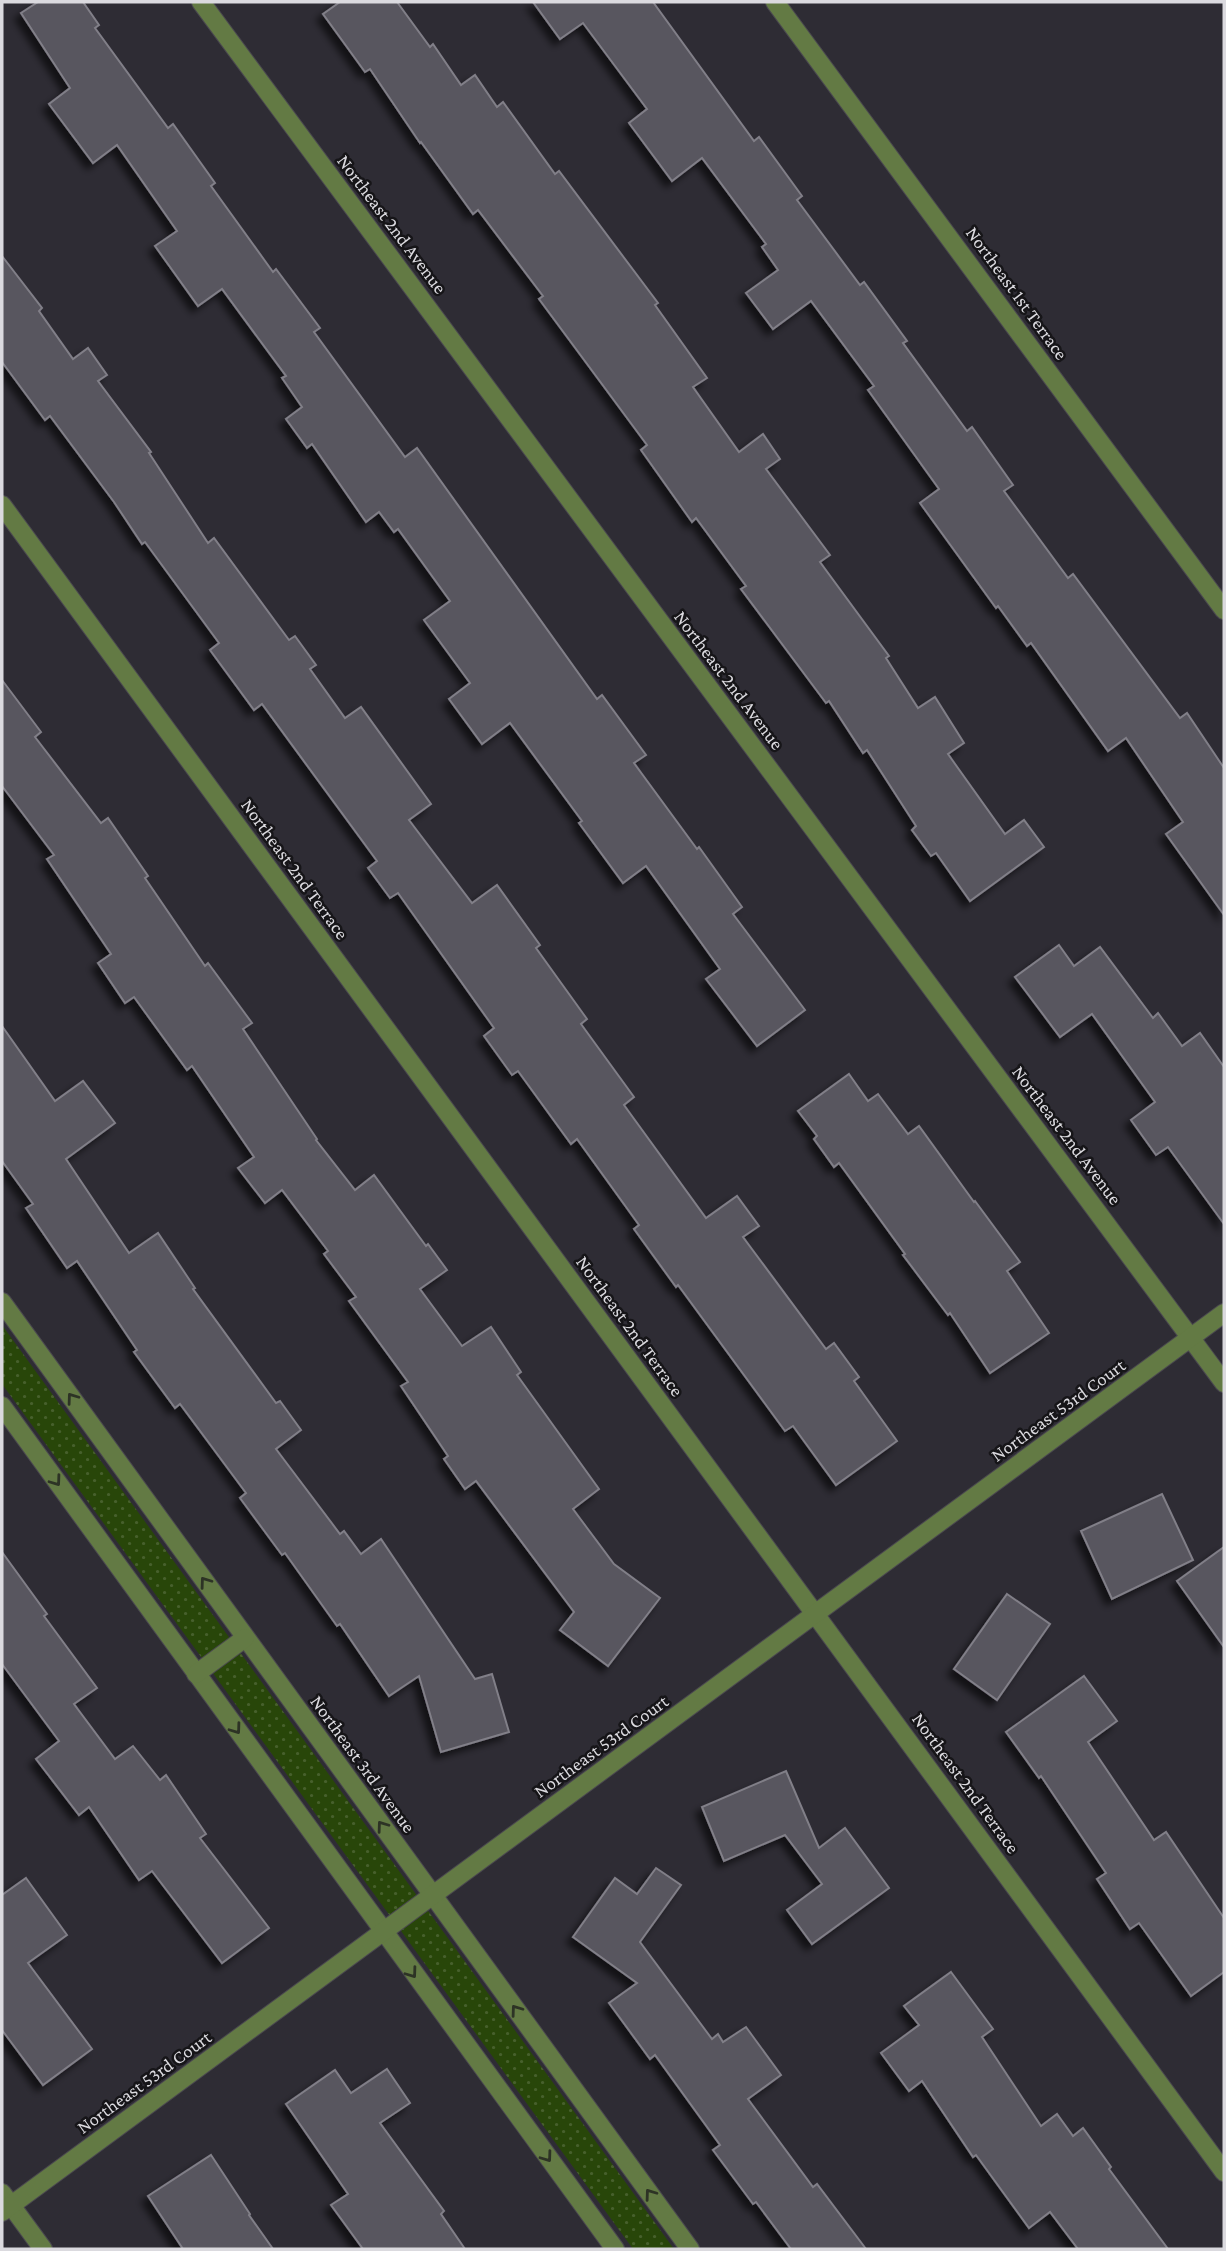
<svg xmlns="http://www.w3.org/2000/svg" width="1226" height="2251" font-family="'Crimson Pro',serif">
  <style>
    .grass { fill: url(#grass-dots) }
    .building { fill: #58565e; stroke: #817f88; stroke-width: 2; filter: url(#shadow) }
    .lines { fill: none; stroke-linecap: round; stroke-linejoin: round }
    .minor-casing { stroke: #4a484f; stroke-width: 20 }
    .minor { stroke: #637a44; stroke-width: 18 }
    .oneway { stroke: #2d3325 }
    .labels { text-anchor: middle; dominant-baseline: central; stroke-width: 5; stroke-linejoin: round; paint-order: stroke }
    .street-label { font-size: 19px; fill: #dbdadf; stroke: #161518 }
  </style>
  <defs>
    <pattern id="grass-dots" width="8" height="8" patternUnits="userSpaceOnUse" patternTransform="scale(1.75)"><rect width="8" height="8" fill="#284609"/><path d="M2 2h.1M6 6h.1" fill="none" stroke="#47602c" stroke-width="1.8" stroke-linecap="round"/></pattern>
    <filter id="shadow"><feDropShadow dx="-6" dy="6" stdDeviation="3.5" flood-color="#0009"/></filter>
  </defs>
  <rect width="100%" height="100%" fill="#2e2c34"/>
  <!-- grass -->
  <path class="grass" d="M 2,1325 L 674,2249 L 633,2249 L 2,1384 Z"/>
  <!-- building -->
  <g class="building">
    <path d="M 38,2 L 83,2 L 99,25 L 95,28 L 168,128 L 173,124 L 215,183 L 211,186 L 273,272 L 276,269 L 320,328 L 314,332 L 405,457 L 417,448 L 597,699 L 602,695 L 646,755 L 634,763 L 697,849 L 699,847 L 742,907 L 733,914 L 805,1010 L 757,1046 L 706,979 L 720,969 L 646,866 L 623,883 L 579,823 L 582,821 L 510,723 L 482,744 L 449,699 L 470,683 L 424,620 L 450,601 L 398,529 L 394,532 L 379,512 L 366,522 L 312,444 L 307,448 L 286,419 L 302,407 L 282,378 L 286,376 L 222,289 L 198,306 L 155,246 L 177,231 L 117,145 L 93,163 L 49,104 L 70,88 L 21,13 Z"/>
    <path d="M 340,2 L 397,2 L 430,47 L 433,44 L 461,85 L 475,75 L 497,107 L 503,102 L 555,174 L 559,171 L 658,303 L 655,305 L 707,378 L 693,387 L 739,452 L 763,434 L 780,459 L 766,469 L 830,555 L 820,562 L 889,656 L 886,658 L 918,708 L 935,697 L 964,743 L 948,754 L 1005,834 L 1024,820 L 1044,847 L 970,901 L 936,853 L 931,856 L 912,830 L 916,826 L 867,750 L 863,753 L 829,701 L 826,703 L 741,589 L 746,586 L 696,518 L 692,522 L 641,450 L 647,445 L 539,299 L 543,296 L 478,210 L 473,214 L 421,142 L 420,143 L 370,69 L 365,72 L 323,14 Z"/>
    <path d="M 533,2 L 653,2 L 754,141 L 759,137 L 802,196 L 797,200 L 860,285 L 864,282 L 907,341 L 903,343 L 967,431 L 972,427 L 1013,485 L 1004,491 L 1068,578 L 1073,574 L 1180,718 L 1187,713 L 1224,768 L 1224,915 L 1166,834 L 1183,822 L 1126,738 L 1108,751 L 1031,643 L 1027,646 L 998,606 L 996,608 L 920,503 L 939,489 L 868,390 L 874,386 L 811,301 L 773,329 L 746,293 L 778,270 L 762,247 L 766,244 L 702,158 L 672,181 L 629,123 L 647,109 L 583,23 L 560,39 Z"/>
    <path d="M 2,256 L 42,308 L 39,311 L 73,359 L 88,348 L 107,375 L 98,381 L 151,452 L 149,453 L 208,543 L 214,538 L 289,640 L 295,636 L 316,665 L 310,669 L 345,718 L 361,707 L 431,804 L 409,820 L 472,903 L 497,885 L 540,945 L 536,948 L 587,1019 L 581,1024 L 634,1097 L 624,1105 L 706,1218 L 737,1196 L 759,1226 L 743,1237 L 826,1349 L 834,1343 L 859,1377 L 854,1381 L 897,1441 L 836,1485 L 793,1426 L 785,1431 L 678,1285 L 676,1287 L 634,1229 L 639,1225 L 577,1139 L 571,1144 L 518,1071 L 512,1075 L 484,1036 L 494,1028 L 398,893 L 390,898 L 368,868 L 377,861 L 262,704 L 254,710 L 210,650 L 219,643 L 145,542 L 142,544 L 114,502 L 50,416 L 45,420 L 2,362 Z"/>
    <path d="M 2,680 L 41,732 L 35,737 L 101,823 L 108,818 L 148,876 L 145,878 L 205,966 L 208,963 L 252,1023 L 243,1029 L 317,1139 L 316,1140 L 355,1190 L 374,1175 L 426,1246 L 428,1244 L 447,1270 L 420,1289 L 462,1346 L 491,1327 L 521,1372 L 517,1375 L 599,1489 L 573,1509 L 614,1564 L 660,1598 L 608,1666 L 560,1630 L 574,1612 L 476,1481 L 465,1489 L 444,1459 L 448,1456 L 401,1386 L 408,1382 L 349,1301 L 356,1297 L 324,1254 L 328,1251 L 282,1190 L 265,1203 L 238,1168 L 254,1157 L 192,1066 L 187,1070 L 134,997 L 125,1003 L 98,963 L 111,954 L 47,859 L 54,855 L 2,786 Z"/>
    <path d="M 1059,945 L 1074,966 L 1100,947 L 1153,1018 L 1158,1013 L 1182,1046 L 1200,1033 L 1224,1067 L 1224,1224 L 1168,1147 L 1156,1155 L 1131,1120 L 1155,1102 L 1092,1014 L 1060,1037 L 1015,977 Z"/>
    <path d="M 2,1026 L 55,1101 L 83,1081 L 115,1123 L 66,1159 L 129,1253 L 158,1233 L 195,1288 L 193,1289 L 276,1403 L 280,1401 L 301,1430 L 276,1449 L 340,1534 L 344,1531 L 361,1554 L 381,1539 L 475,1679 L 492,1674 L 509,1732 L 441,1752 L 419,1676 L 389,1696 L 340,1624 L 337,1626 L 285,1553 L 282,1555 L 240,1498 L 246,1493 L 180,1404 L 175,1408 L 134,1352 L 137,1350 L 77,1261 L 67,1268 L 26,1208 L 33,1204 L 2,1161 Z"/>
    <path d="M 849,1074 L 868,1101 L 878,1094 L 908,1134 L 919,1126 L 974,1202 L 975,1201 L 1020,1262 L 1007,1271 L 1049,1333 L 990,1373 L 950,1313 L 948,1315 L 903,1255 L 905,1254 L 839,1163 L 834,1167 L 814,1139 L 817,1136 L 798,1111 Z"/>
    <path d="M 1162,1494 L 1193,1560 L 1112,1599 L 1081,1531 Z"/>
    <path d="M 1224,1547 L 1224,1647 L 1177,1581 Z"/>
    <path d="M 2,1552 L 47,1614 L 44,1616 L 97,1688 L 74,1704 L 115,1759 L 133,1746 L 160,1780 L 166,1775 L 206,1834 L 200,1838 L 269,1928 L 222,1963 L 152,1871 L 139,1880 L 89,1807 L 79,1815 L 36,1759 L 59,1741 L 2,1664 Z"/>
    <path d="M 1007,1594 L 1050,1624 L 997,1700 L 954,1669 Z"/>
    <path d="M 1084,1676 L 1117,1721 L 1088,1742 L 1154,1840 L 1166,1832 L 1224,1918 L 1224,1972 L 1191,1996 L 1139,1923 L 1130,1929 L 1097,1879 L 1106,1873 L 1041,1776 L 1039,1778 L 1006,1732 Z"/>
    <path d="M 786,1771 L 819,1848 L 845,1828 L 889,1888 L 812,1944 L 787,1910 L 822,1884 L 785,1835 L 724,1861 L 702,1807 Z"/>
    <path d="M 656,1868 L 681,1885 L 640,1942 L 712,2039 L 718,2034 L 723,2042 L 746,2027 L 781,2075 L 748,2099 L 813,2187 L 817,2184 L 866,2249 L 791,2249 L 756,2202 L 753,2204 L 713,2150 L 720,2145 L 655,2055 L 650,2059 L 609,2003 L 637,1983 L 573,1937 L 615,1878 L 637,1894 Z"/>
    <path d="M 26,1878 L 67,1935 L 28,1963 L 92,2049 L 43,2085 L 2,2030 L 2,1895 Z"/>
    <path d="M 951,1972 L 993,2029 L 982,2037 L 1041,2126 L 1057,2114 L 1073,2136 L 1083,2128 L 1111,2167 L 1109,2169 L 1168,2249 L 1078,2249 L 1050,2212 L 1029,2228 L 976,2155 L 973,2157 L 922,2081 L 909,2091 L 881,2053 L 919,2025 L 904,2006 Z"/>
    <path d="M 387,2069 L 410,2103 L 380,2123 L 444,2211 L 441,2214 L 465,2249 L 363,2249 L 331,2205 L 348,2194 L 286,2104 L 335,2070 L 351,2093 Z"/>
    <path d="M 211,2155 L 250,2214 L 249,2215 L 273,2249 L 183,2249 L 148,2196 Z"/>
  </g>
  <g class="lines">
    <!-- minor casing -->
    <g class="minor-casing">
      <g id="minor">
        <path d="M 201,2 L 1224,1383"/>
        <path d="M 775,2 L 1224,610"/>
        <path d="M 2,505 L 1224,2172"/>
        <path d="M 2,1302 L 690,2249"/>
        <path d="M 2,1406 L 615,2249"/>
        <path d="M 196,1674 L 245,1638"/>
        <path d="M 2,2193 L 43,2249"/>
        <path d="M 2,2212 L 1224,1313"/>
      </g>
    </g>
    <!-- minor -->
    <use href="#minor" class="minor"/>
  </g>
  <!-- one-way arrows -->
  <defs><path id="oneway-chevron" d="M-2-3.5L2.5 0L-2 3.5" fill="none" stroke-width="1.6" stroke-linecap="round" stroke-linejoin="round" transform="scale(1.75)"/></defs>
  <g class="oneway">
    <use href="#oneway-chevron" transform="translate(72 1398) rotate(-126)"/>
    <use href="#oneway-chevron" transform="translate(56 1481) rotate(54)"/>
    <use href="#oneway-chevron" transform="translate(205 1582) rotate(-126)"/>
    <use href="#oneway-chevron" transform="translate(236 1729) rotate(54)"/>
    <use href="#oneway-chevron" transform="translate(382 1826) rotate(-126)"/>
    <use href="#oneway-chevron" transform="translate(412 1973) rotate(54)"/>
    <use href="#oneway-chevron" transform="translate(516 2010) rotate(-126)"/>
    <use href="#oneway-chevron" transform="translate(547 2157) rotate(54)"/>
    <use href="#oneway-chevron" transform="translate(650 2194) rotate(-126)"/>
  </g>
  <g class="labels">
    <!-- street labels -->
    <g class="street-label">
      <text transform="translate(392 224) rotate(53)">Northeast 2nd Avenue</text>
      <text transform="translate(1017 293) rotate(54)">Northeast 1st Terrace</text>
      <text transform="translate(729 680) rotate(53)">Northeast 2nd Avenue</text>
      <text transform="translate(295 869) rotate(54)">Northeast 2nd Terrace</text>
      <text transform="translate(1067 1135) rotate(53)">Northeast 2nd Avenue</text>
      <text transform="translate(630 1326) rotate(54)">Northeast 2nd Terrace</text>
      <text transform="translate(1058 1410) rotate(-36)">Northeast 53rd Court</text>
      <text transform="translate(601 1746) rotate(-36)">Northeast 53rd Court</text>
      <text transform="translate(363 1764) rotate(54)">Northeast 3rd Avenue</text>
      <text transform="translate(966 1783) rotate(54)">Northeast 2nd Terrace</text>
      <text transform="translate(144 2082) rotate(-36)">Northeast 53rd Court</text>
    </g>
  </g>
  <!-- border -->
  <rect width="1226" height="2251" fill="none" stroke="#dbdadf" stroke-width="7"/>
</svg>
